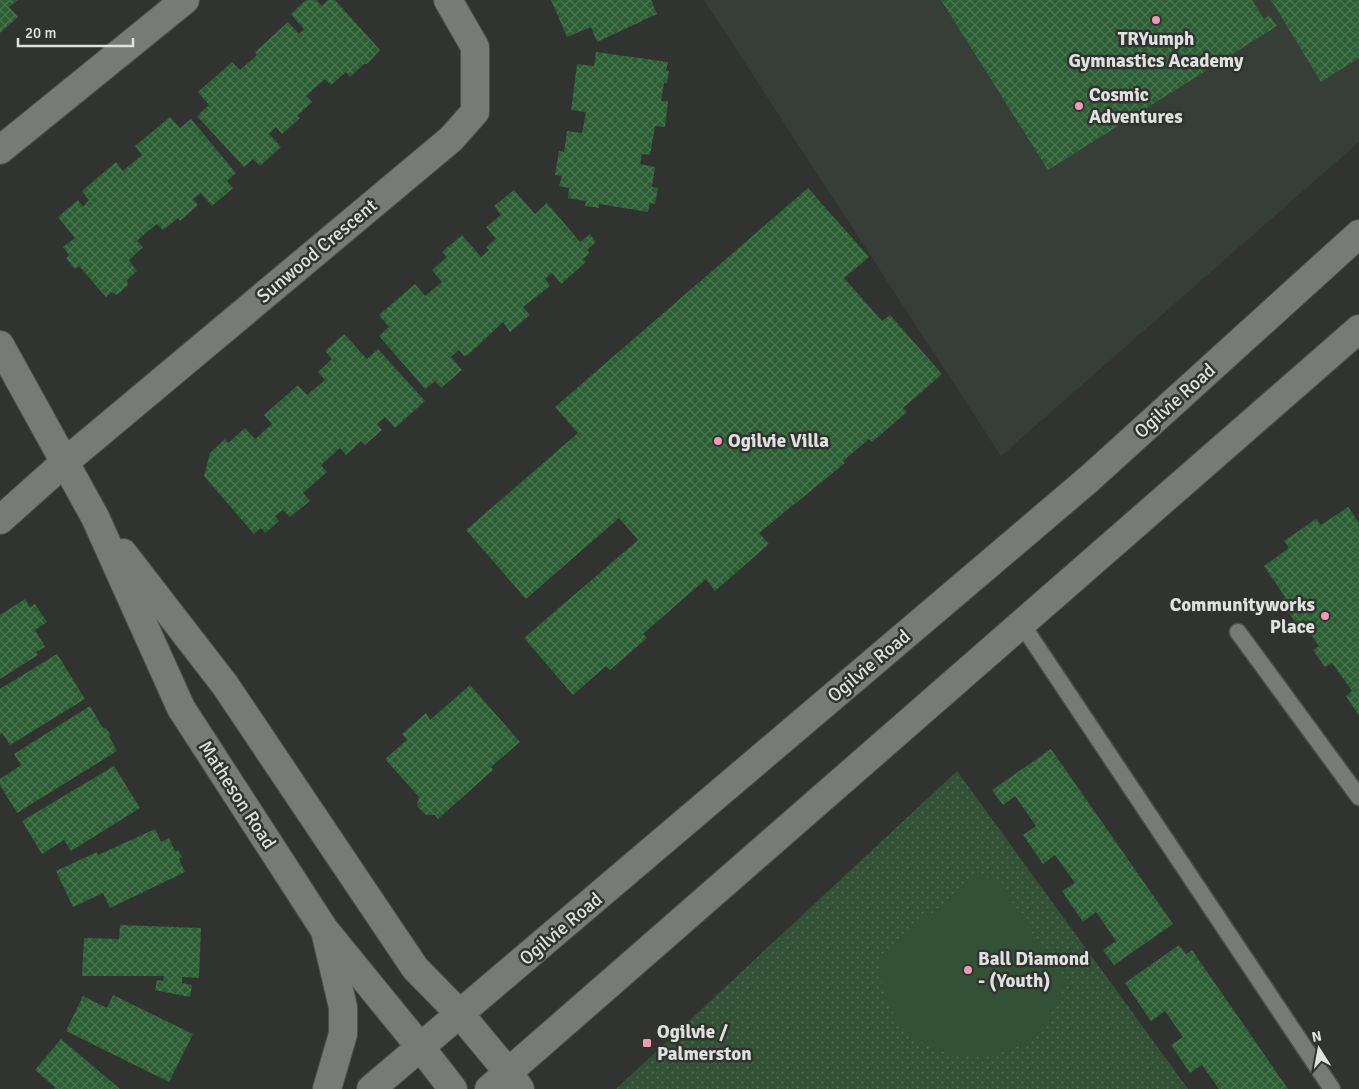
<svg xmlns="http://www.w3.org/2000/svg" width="1359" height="1089" font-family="Signika,sans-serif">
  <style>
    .built { fill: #373e37 }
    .green { fill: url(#green-dots) }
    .pitch { fill: #335136 }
    .building { fill: url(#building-cross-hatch) }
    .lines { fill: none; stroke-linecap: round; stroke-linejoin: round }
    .lane-casing { stroke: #4d4f4d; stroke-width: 19 }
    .street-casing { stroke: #4d4f4d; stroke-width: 30 }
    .secondary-casing { stroke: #4d4f4d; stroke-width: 30 }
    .lane { stroke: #777b77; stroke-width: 16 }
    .street { stroke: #777b77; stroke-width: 28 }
    .secondary { stroke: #777b77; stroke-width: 28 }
    .poi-dot { fill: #ef9ab8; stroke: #313331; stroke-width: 2 }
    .labels { text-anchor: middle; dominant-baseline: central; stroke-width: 5; stroke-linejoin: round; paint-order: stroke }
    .poi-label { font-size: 19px; font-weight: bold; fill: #e0e2e0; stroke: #313331; text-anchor: start }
    .street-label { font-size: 19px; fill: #e0e2e0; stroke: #313331 }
  </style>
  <defs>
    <pattern id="green-dots" width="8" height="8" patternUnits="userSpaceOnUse" patternTransform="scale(1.25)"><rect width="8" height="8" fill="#335136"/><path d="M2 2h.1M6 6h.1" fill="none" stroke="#506a53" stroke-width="1.8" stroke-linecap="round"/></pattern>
    <pattern id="building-cross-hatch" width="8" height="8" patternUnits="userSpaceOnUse" patternTransform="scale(1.25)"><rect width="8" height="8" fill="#2c5e33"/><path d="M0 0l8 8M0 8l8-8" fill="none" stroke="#4a7550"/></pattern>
  </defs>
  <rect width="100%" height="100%" fill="#313331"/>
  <!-- built -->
  <path class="built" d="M 704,0 L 1359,0 L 1359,142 L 1001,456 Z"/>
  <!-- green -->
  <path class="green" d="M 957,771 L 1188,1089 L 616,1089 Z"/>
  <!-- pitch -->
  <path class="pitch" d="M 976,877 L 996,878 L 1065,983 C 1057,1003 1050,1020 1034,1035 C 995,1070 923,1061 895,1016 C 883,998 881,978 879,957 Z"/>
  <!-- building -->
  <g class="building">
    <path d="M 0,0 L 18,0 L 9,7 L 18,17 L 0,33 Z"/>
    <path d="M 306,0 L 316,0 L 322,6 L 328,0 L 335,0 L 380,50 L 367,64 L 364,64 L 350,77 L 346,72 L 331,85 L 325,79 L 317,86 L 306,96 L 312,102 L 297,116 L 300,118 L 282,134 L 276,127 L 269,134 L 281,147 L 260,166 L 253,159 L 244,167 L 197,116 L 209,105 L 198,92 L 232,62 L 240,70 L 257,55 L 255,52 L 288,22 L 299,34 L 304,29 L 291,14 Z"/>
    <path d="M 551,0 L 651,0 L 657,14 L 597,42 L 591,27 L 567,37 Z"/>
    <path d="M 941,0 L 1252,0 L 1264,19 L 1269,15 L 1277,26 L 1048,170 Z"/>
    <path d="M 1271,0 L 1359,0 L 1359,58 L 1321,82 Z"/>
    <path d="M 596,52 L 668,62 L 666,70 L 669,71 L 667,83 L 664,83 L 661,101 L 668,101 L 665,127 L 655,126 L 650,155 L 642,154 L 640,164 L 655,167 L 652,187 L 658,188 L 655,204 L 650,203 L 648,212 L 599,204 L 599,208 L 585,206 L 586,201 L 568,198 L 569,188 L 559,186 L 562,176 L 555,175 L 559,151 L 564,152 L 567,131 L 582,133 L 586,112 L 571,110 L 577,64 L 594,66 Z"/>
    <path d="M 170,117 L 180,128 L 191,119 L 236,173 L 227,181 L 233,188 L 212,206 L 201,193 L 193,199 L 198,205 L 180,221 L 178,218 L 163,230 L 157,224 L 148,231 L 137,241 L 143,247 L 129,260 L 137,271 L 127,280 L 128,285 L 117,295 L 112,292 L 106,297 L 79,266 L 75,269 L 66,258 L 69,255 L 63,247 L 75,238 L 58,217 L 78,200 L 83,207 L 89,200 L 82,191 L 116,162 L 123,171 L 142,155 L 135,146 Z"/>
    <path d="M 808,188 L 869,257 L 844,278 L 882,321 L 890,315 L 942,374 L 903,408 L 907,412 L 872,442 L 869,439 L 843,461 L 845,463 L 759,533 L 769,544 L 715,591 L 706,579 L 643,634 L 647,638 L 610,670 L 606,666 L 573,695 L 524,638 L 638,540 L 619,518 L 526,599 L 466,530 L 578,433 L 555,407 Z"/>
    <path d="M 514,190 L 535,214 L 547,203 L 580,242 L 590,234 L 596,242 L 587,250 L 590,253 L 583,259 L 586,262 L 561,284 L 552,273 L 545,279 L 550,286 L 523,307 L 530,315 L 510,332 L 503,322 L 469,354 L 464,356 L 459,350 L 451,357 L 462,370 L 441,388 L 435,381 L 425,389 L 379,336 L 389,327 L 379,315 L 415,284 L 425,296 L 442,282 L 432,270 L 447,257 L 442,252 L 462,235 L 481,257 L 489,250 L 486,247 L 496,239 L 486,227 L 501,215 L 494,206 Z"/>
    <path d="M 344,334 L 367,359 L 378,349 L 425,401 L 395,428 L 385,417 L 377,424 L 382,430 L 365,445 L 361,441 L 346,455 L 340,448 L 321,465 L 327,472 L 303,493 L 310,501 L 290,517 L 283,510 L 275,516 L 279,521 L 265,533 L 261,528 L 254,534 L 204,476 L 210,453 L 225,439 L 228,443 L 245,428 L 255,439 L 272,424 L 264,415 L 298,385 L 307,395 L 325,380 L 318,372 L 332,359 L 325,351 Z"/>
    <path d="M 1348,507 L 1359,523 L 1359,716 L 1346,696 L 1352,691 L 1332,663 L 1325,667 L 1313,650 L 1319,646 L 1309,632 L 1304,635 L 1280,600 L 1285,597 L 1264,566 L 1289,548 L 1284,541 L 1316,519 L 1321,525 Z"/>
    <path d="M 25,599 L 30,607 L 35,604 L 47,622 L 35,630 L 45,647 L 36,652 L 38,655 L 0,679 L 0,615 Z"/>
    <path d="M 57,654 L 85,699 L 10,745 L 2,733 L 0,735 L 0,689 Z"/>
    <path d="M 470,685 L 520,742 L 491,767 L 493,770 L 438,819 L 435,815 L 426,815 L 417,806 L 419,797 L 385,759 L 407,740 L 402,734 L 426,713 L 430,720 Z"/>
    <path d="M 90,706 L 103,728 L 106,728 L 111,735 L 109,737 L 117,751 L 17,813 L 0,785 L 0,779 L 21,765 L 14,754 Z"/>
    <path d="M 1051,749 L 1173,924 L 1114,965 L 1103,950 L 1116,941 L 1096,912 L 1083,922 L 1062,891 L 1075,883 L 1055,855 L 1043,864 L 1023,835 L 1036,826 L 1015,796 L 1003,805 L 992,790 Z"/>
    <path d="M 114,766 L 140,808 L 71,851 L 64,840 L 42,854 L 22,821 Z"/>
    <path d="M 155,829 L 161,842 L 169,838 L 175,851 L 178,850 L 182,857 L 179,859 L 185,872 L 110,908 L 103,893 L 73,907 L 56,871 L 97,852 L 98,855 Z"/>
    <path d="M 120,925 L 201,928 L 199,978 L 182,977 L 182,983 L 192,985 L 190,997 L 155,990 L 157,980 L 163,981 L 164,976 L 82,976 L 84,938 L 119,939 Z"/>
    <path d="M 1179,945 L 1186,954 L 1192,950 L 1288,1089 L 1219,1089 L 1202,1065 L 1190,1073 L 1171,1045 L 1183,1037 L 1165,1011 L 1151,1021 L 1125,983 Z"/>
    <path d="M 113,995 L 193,1034 L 169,1082 L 66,1031 L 83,996 L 107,1008 Z"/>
    <path d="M 61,1039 L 120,1089 L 54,1089 L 55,1087 L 35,1070 Z"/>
  </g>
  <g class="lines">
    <!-- lane casing -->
    <g class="lane-casing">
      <g id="lane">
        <path d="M 1021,623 L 1332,1089"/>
        <path d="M 1238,632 L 1359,797"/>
      </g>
    </g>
    <!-- street casing -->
    <g class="street-casing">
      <g id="street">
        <path d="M 0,150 L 185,0"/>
        <path d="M 0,520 L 65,462 L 451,139 L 475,112 L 475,47 L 448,0"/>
        <path d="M 459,1013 L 508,1072 L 520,1089"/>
        <path d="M 421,1048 L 453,1089"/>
      </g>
    </g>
    <!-- secondary casing -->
    <g class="secondary-casing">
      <g id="secondary">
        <path d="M 0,345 L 95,517 L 181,708 L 324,929 L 421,1048"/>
        <path d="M 123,553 L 225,685 L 415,968 L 459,1013"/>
        <path d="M 326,935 L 343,1007 L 343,1034 L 327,1089"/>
        <path d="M 371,1089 L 1089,479 L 1359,234"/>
        <path d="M 489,1089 L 1359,329"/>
      </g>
    </g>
    <!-- lane -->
    <use href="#lane" class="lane"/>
    <!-- street -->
    <use href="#street" class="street"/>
    <!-- secondary -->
    <use href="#secondary" class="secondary"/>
  </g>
  <!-- markers -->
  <g class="poi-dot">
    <circle cx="1156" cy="20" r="5"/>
    <circle cx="1079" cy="106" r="5"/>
    <circle cx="718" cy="441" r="5"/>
    <circle cx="1325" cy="616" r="5"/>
    <circle cx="968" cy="970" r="5"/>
    <rect x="642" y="1038" width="10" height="10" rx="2.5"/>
  </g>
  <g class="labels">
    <!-- poi labels -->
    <g class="poi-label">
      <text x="1156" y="39" text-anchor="middle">TRYumph<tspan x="1156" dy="22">Gymnastics Academy</tspan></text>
      <text x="1089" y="95">Cosmic<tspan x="1089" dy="22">Adventures</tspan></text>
      <text x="728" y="441">Ogilvie Villa</text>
      <text x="1315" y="605" text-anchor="end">Communityworks<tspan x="1315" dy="22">Place</tspan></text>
      <text x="978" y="959">Ball Diamond<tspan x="978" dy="22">- (Youth)</tspan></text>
      <text x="657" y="1032">Ogilvie /<tspan x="657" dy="22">Palmerston</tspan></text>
    </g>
    <!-- street labels -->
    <g class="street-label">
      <text transform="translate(317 251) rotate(-40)">Sunwood Crescent</text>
      <text transform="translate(1175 401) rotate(-42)">Ogilvie Road</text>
      <text transform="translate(869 666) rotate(-40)">Ogilvie Road</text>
      <text transform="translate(237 795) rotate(57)">Matheson Road</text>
      <text transform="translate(561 929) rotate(-40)">Ogilvie Road</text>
    </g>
  </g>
  <!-- north arrow -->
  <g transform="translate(1319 1049) rotate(349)" stroke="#313331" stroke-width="4" paint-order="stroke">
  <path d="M0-4L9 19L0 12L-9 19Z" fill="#e0e2e0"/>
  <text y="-8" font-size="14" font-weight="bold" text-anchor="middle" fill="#e0e2e0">N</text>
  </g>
  <!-- scale -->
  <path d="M18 38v8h115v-8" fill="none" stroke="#e0e2e0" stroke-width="2.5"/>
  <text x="25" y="38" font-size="15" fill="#e0e2e0" stroke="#313331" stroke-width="4" paint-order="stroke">20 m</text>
</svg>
